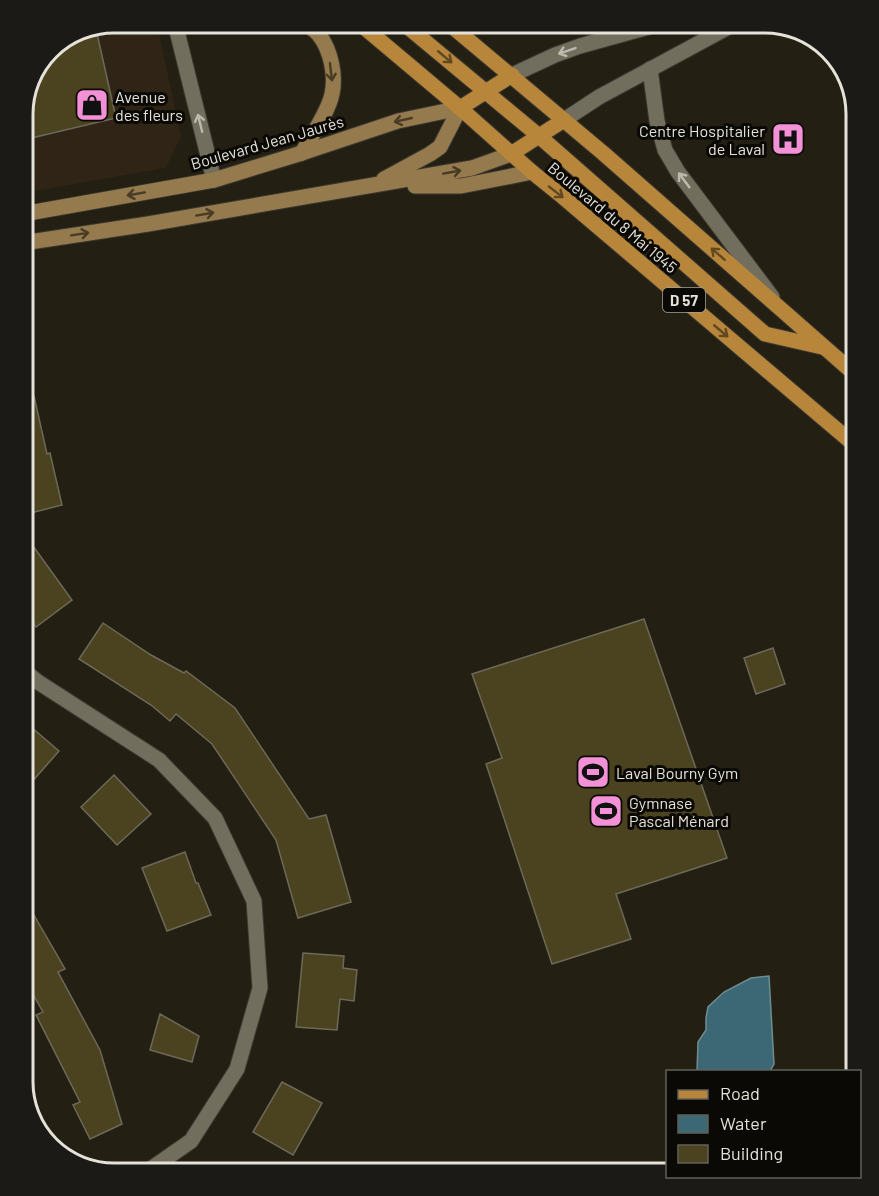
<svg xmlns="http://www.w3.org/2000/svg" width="879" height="1196" font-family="Barlow,sans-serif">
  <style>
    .industrial { fill: #2f2415 }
    .water { fill: #3b6874; stroke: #6e8d92; stroke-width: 1.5 }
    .building { fill: #4b421f; stroke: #6d6959; stroke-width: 1.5 }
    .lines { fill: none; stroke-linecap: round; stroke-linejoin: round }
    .minor-casing { stroke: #3c3931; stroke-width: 17 }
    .tertiary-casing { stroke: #3c3931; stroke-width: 17 }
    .secondary-casing { stroke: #3c3931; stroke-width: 17 }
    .primary-casing { stroke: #3c3931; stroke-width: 17 }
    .minor { stroke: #726e5e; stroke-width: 15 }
    .tertiary { stroke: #726e5e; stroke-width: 15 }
    .secondary { stroke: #947a4d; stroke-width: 15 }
    .primary { stroke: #b7863b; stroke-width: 15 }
    .oneway { stroke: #bdb9ae }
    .oneway2 { stroke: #614820 }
    .oneway3 { stroke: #493c25 }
    .labels { text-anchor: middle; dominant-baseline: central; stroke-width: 6; stroke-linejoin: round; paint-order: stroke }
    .shield { fill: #0b0905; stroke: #a4a199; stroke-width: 1.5 }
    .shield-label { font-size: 15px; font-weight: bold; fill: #e5e2d9 }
    .poi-label { font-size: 16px; fill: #e5e2d9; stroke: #0b0905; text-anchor: start }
    .street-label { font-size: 16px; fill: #e5e2d9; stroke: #0b0905 }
    .rim { fill: none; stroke: #e5e2d9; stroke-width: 3 }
  </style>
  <rect width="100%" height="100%" fill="#231f12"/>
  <!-- industrial -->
  <path class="industrial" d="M 114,23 L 155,23 L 159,33 L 181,136 L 166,168 L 23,193 L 23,108 L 54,46 Z"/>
  <!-- water -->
  <path class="water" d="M 769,976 L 774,1064 L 770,1071 L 697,1071 L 698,1042 L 706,1030 L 706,1018 L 708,1007 L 724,992 L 751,978 Z"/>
  <!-- building -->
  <g class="building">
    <path d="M 96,29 L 116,118 L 23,140 L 23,108 L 54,46 Z"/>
    <path d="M 34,396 L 47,454 L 50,453 L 62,505 L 23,515 L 23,397 Z"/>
    <path d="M 23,532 L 72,600 L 36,627 L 23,610 Z"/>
    <path d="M 644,619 L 727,858 L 616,894 L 631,939 L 552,964 L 486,764 L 502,758 L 472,674 Z"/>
    <path d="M 103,623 L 151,655 L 184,673 L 186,671 L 235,708 L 309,819 L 326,815 L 351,902 L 298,918 L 276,840 L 212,744 L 176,714 L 170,721 L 151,705 L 79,659 Z"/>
    <path d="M 773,648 L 785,684 L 756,694 L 744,658 Z"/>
    <path d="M 23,720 L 59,751 L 23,792 Z"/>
    <path d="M 114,775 L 151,814 L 117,845 L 81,807 Z"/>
    <path d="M 185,852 L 196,883 L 198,883 L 211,915 L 167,931 L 142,868 Z"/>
    <path d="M 23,896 L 65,969 L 58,972 L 100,1050 L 122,1124 L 90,1139 L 73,1105 L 80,1102 L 36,1015 L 43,1012 L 27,984 L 23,985 Z"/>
    <path d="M 303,953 L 344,956 L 343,968 L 357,970 L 354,1001 L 340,999 L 337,1030 L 296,1027 Z"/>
    <path d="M 160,1014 L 199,1036 L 192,1062 L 150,1050 Z"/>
    <path d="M 282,1082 L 322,1103 L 293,1155 L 253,1132 Z"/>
  </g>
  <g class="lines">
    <!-- minor casing -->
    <g class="minor-casing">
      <g id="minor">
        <path d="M 175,23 L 214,180"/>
        <path d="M 23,670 L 38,682 L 159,760 L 215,818 L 254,901 L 260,988 L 237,1069 L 191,1141 L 145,1173"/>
      </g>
    </g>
    <!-- tertiary casing -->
    <g class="tertiary-casing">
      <g id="tertiary">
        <path d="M 650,69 L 657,121 L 665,150 L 678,172 L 772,297"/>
        <path d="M 512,75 L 555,55 L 580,46 L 663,23"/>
        <path d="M 564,120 L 599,97 L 736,23"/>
        <path d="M 23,1081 L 29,1105"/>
      </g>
    </g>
    <!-- secondary casing -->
    <g class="secondary-casing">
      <g id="secondary">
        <path d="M 302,153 C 311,136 328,113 332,94 C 336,76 331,50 319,35 C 316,31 310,27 305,23"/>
        <path d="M 384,179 L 430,154 L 440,147 L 460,108"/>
        <path d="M 415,186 L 461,186 L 532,172"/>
        <path d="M 23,214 L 214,180 L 302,153 L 398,121 L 460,108"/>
        <path d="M 23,243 L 148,224 L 472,168 L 511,154"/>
      </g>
    </g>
    <!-- primary casing -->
    <g class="primary-casing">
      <g id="primary">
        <path d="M 359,23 L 460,108 L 532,172 L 563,197 L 856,446"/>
        <path d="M 403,23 L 539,136 L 765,334 L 822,347"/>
        <path d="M 448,23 L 603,153 L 856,375"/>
        <path d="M 460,108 L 512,75"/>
        <path d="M 511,154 L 564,120"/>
      </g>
    </g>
    <!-- minor -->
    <use href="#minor" class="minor"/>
    <!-- tertiary -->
    <use href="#tertiary" class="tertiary"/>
    <!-- secondary -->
    <use href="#secondary" class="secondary"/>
    <!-- primary -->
    <use href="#primary" class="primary"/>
  </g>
  <!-- one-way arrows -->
  <defs><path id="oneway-shaft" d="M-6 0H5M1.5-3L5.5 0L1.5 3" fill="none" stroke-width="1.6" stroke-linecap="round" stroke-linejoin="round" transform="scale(1.5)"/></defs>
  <g class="oneway">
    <use href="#oneway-shaft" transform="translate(567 51) rotate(161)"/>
    <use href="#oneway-shaft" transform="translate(200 123) rotate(-104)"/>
    <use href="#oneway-shaft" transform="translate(684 180) rotate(-127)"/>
  </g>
  <g class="oneway2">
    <use href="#oneway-shaft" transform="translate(445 57) rotate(40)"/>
    <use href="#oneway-shaft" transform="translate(556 192) rotate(38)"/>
    <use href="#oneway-shaft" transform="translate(718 254) rotate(-139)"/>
    <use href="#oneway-shaft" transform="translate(721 331) rotate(40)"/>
  </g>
  <g class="oneway3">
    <use href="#oneway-shaft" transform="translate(331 72) rotate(83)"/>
    <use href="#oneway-shaft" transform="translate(403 120) rotate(167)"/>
    <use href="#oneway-shaft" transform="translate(452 172) rotate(-10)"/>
    <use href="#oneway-shaft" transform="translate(136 194) rotate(170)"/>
    <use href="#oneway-shaft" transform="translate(205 214) rotate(-10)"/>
    <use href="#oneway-shaft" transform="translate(80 234) rotate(-9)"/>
  </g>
  <!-- icons -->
  <defs>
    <g id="shop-square" transform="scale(1.725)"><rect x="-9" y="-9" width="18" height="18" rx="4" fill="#f291d6" stroke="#0b0905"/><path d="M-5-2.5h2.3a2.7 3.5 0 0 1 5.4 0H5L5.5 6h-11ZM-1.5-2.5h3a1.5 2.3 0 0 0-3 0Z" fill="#111"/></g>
    <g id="hospital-square" transform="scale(1.725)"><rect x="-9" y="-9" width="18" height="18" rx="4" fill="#f291d6" stroke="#0b0905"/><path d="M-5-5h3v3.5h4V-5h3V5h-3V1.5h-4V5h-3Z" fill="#111"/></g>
    <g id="stadium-square" transform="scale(1.725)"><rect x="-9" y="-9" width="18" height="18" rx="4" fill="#f291d6" stroke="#0b0905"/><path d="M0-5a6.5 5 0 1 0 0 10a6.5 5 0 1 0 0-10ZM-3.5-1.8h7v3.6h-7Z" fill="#111"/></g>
  </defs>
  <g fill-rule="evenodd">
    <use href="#shop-square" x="92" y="105"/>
    <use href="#hospital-square" x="788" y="139"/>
    <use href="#stadium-square" x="593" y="772"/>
    <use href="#stadium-square" x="606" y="811"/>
  </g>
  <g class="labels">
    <!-- shield labels -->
    <rect class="shield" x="663" y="288" width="42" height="24" rx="4.5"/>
    <g class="shield-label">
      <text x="684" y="300">D 57</text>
    </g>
    <!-- poi labels -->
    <g class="poi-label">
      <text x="115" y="96">Avenue<tspan x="115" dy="18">des fleurs</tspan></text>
      <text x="765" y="130" text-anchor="end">Centre Hospitalier<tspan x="765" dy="18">de Laval</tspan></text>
      <text x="616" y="772">Laval Bourny Gym</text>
      <text x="629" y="802">Gymnase<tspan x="629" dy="18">Pascal Ménard</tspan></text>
    </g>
    <!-- street labels -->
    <g class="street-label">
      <text transform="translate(267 142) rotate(-16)">Boulevard Jean Jaurès</text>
      <text transform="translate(613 217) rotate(40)">Boulevard du 8 Mai 1945</text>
    </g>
  </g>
  <!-- crop -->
  <path d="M0 0H879V1196H0ZM114 33H765A81 81 0 0 1 846 114V1082A81 81 0 0 1 765 1163H114A81 81 0 0 1 33 1082V114A81 81 0 0 1 114 33Z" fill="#1c1a16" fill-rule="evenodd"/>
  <path class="rim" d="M114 33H765A81 81 0 0 1 846 114V1082A81 81 0 0 1 765 1163H114A81 81 0 0 1 33 1082V114A81 81 0 0 1 114 33Z"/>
  <!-- legend -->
  <rect x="666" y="1070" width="195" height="108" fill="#0b0905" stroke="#62605a" stroke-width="1.5"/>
  <rect x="678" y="1090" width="30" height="9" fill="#b7863b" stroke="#62605a" stroke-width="1.5"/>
  <text x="720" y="1100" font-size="18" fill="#e5e2d9">Road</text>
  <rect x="678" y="1115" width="30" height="18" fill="#3b6874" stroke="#62605a" stroke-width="1.5"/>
  <text x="720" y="1130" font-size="18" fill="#e5e2d9">Water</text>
  <rect x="678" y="1145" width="30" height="18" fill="#4b421f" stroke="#62605a" stroke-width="1.5"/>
  <text x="720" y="1160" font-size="18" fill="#e5e2d9">Building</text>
</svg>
